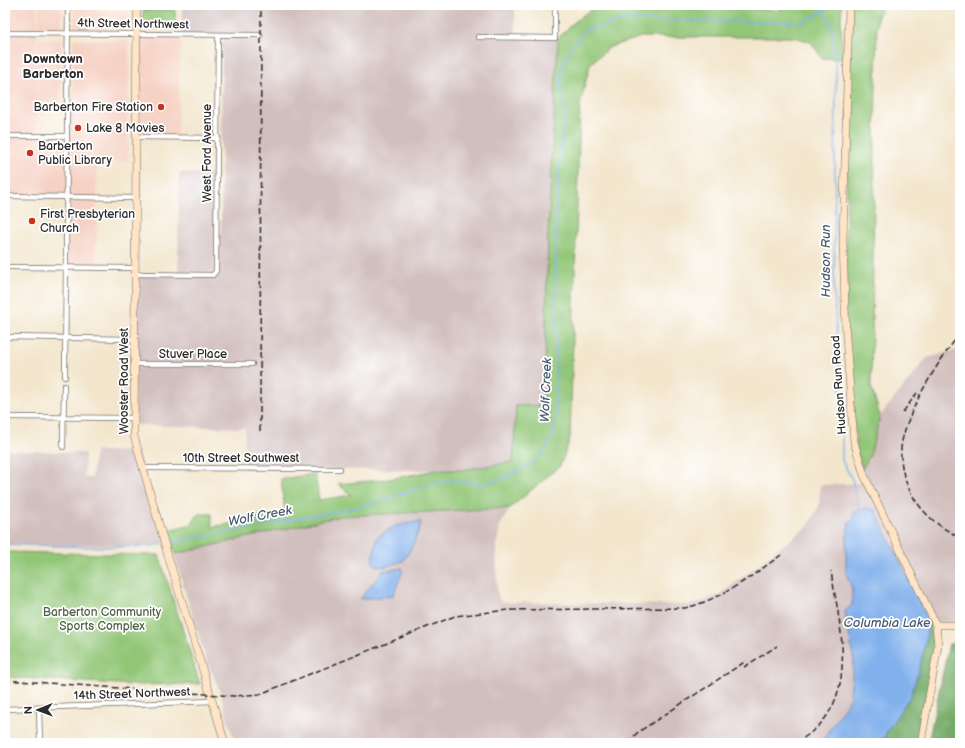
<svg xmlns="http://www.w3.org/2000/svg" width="965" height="748" font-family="'Balsamiq Sans',sans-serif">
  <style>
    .built { fill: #f6d2c4 }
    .industrial { fill: #d1bfbe }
    .green { fill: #92c677; stroke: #5e7851 }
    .forest { fill: #75ab68; stroke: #506b4a }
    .water { fill: #81b0ec; stroke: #566e8c }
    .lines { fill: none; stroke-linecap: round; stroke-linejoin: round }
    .stream { stroke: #81b0ec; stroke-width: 1.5 }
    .street-casing { stroke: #716c64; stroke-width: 6 }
    .secondary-casing { stroke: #716c64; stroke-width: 8 }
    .street { stroke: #fff; stroke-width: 4.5 }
    .secondary { stroke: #ffe4c6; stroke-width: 7 }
    .rail { stroke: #2b2b2b; stroke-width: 1.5; stroke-dasharray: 6 3; stroke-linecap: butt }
    .poi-dot { fill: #c8321e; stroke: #fff; stroke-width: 1.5 }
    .labels { text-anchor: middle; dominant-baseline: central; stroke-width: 3.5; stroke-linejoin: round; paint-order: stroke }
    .street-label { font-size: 12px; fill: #2b2b2b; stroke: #fff }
    .poi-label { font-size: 12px; fill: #2b2b2b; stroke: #fff; text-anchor: start }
    .park-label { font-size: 12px; fill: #4f6146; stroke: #fff }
    .neighbourhood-label { font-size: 13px; font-weight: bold; fill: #2b2b2b; stroke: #fff }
    .water-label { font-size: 13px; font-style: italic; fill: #495a6f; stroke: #fff }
  </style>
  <rect width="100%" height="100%" fill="#fff"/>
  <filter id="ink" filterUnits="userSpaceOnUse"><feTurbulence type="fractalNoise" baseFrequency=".025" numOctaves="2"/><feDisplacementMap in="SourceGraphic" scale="8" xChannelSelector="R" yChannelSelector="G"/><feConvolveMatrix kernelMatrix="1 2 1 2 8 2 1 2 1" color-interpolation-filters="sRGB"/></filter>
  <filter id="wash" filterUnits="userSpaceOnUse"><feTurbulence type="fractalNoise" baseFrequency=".012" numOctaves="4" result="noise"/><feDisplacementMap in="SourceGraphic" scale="16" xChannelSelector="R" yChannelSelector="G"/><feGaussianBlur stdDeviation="0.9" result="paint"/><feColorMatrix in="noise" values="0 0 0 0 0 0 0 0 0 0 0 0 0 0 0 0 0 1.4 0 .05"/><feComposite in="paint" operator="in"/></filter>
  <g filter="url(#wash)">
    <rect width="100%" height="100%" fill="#f3e6cd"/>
    <!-- built -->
    <g class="built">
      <path d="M 5,5 L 37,5 L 37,96 L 38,39 L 61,40 L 60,104 L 37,102 L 37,136 L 67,136 L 67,108 L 73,109 L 73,39 L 129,41 L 128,161 L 97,161 L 96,268 L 65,268 L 66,196 L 5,196 Z"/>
      <path d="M 39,5 L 62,5 L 61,27 L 38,27 Z"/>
      <path d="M 74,5 L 97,5 L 97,11 L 129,12 L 129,26 L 74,27 Z"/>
      <path d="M 137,34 L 181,36 L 177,137 L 136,137 Z"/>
    </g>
    <!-- industrial -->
    <g class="industrial">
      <path d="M 182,5 L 515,5 L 515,37 L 558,38 L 548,232 L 544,406 L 516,406 L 513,463 L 461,470 L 244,469 L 245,428 L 134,425 L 135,274 L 215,273 L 217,236 L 221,235 L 222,35 L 183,34 Z"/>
      <path d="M 179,173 L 215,173 L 214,271 L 210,272 L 178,272 Z"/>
      <path d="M 960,349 L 960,625 L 936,625 L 925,600 L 852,595 L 852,605 L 845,611 L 854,662 L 849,700 L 821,743 L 235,743 L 219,689 L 204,654 L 174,554 L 341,516 L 510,508 L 500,526 L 496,549 L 497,591 L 500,602 L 691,605 L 718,596 L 808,526 L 819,506 L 820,485 L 868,483 L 862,469 L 869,460 L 880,416 L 927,358 Z"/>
      <path d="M 5,450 L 85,453 L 84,478 L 92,478 L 95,451 L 138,452 L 164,543 L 149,546 L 5,544 Z"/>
    </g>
    <!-- green -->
    <g class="green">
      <path d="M 602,5 L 660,5 L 689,9 L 702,6 L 723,9 L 778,10 L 800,5 L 842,5 L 841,19 L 843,59 L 822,58 L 811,42 L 795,37 L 641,37 L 610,47 L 590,64 L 580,105 L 570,439 L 560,466 L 510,508 L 341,516 L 175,554 L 168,530 L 192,524 L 198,514 L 212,514 L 212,527 L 252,520 L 254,516 L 285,514 L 281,479 L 315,474 L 319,500 L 351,495 L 338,484 L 390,479 L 436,470 L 461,470 L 513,462 L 516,406 L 544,405 L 548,232 L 558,38 C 571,25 584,11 602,5 Z"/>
      <path d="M 849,5 L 883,5 L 877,19 L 871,386 L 880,416 L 870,456 L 862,469 L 857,454 L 845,317 Z"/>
      <path d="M 143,10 L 175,10 L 175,29 L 143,28 Z"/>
      <path d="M 5,552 L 159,555 L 200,684 L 134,685 L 5,677 Z"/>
    </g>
    <!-- forest -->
    <g class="forest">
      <path d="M 927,617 C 943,635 921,719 917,743 L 883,743 L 887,731 L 911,695 L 919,670 L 927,635 Z"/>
      <path d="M 960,643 L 960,743 L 928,743 L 949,644 Z"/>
    </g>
    <!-- water -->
    <g class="water">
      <path d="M 868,507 L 870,510 L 874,508 L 927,617 L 927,635 L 919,670 L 911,695 L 887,731 L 883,743 L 821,743 L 849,700 L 854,662 L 845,611 L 852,605 L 852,588 L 846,574 L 846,544 L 849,522 L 853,519 L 854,513 Z"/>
      <path d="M 420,521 L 421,525 L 411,549 L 403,561 L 384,567 L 375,565 L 372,561 L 377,537 L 395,526 Z"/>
      <path d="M 402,568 L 402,573 L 393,596 L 360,599 L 383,571 Z"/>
    </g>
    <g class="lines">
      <!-- stream -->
      <g class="stream">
        <path d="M 824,11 L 832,27 L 836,72 L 834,294 L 842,412 L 842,461 L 852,479 L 860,510"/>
        <path d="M 167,543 L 359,507 L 436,483 L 458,481 L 483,484 L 504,478 L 529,465 L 544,452 L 553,435 L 556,413 L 556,201 L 565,105 C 554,70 565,56 585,30 L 625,20 L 802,22 L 824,11 L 828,5"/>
        <path d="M 5,544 L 98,547 L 149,546 L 163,544"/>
      </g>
    </g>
  </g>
  <g filter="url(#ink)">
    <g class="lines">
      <!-- street casing -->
      <g class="street-casing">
        <g id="street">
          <path d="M 5,33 L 260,35"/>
          <path d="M 478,37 L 555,38 L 555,5"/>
          <path d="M 5,136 L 67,136"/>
          <path d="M 136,137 L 218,138"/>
          <path d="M 5,196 L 136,198"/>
          <path d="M 5,267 L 135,268"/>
          <path d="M 135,274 L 213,275 L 216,271 L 218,35"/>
          <path d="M 5,337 L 135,339"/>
          <path d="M 134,364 L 252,364"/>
          <path d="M 65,377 L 68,5"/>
          <path d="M 5,417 L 134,418"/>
          <path d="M 63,447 L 64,386"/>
          <path d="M 142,468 L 340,469"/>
          <path d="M 39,708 L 40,743"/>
          <path d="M 5,709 L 213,701"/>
        </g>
      </g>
      <!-- secondary casing -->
      <g class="secondary-casing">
        <g id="secondary">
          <path d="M 137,5 L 134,436 L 168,556 L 225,743"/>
          <path d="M 849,5 L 843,241 L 846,338 L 854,442 L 864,475 L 936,625 L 938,646 L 921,743"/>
          <path d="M 936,625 L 960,625"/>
        </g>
      </g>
      <!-- street -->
      <use href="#street" class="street"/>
      <!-- secondary -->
      <use href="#secondary" class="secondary"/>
      <!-- rail -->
      <g class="rail">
        <path d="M 960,334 C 939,359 903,417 901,449 C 899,488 925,522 960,537"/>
        <path d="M 903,412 L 917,393"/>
        <path d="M 260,431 L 261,5"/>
        <path d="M 744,667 L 777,646"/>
        <path d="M 5,680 L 234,696 L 260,694 L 455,616 L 508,610 L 685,608 C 720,600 752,576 781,555"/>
        <path d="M 628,743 L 637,733 L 746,661"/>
        <path d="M 796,743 C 807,736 818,728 826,717 C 855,676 838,617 831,571"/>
      </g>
    </g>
  </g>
  <!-- markers -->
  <g class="poi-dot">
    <circle cx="161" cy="107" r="4"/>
    <circle cx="78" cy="128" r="4"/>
    <circle cx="30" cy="153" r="4"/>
    <circle cx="32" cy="221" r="4"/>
  </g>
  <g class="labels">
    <!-- street labels -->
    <g class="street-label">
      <text transform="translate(133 24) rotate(1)">4th Street Northwest</text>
      <text transform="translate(207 153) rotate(-90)">West Ford Avenue</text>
      <text x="193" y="354">Stuver Place</text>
      <text transform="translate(124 381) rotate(-90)">Wooster Road West</text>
      <text transform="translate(839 385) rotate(-94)">Hudson Run Road</text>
      <text x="241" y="458">10th Street Southwest</text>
      <text transform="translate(132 694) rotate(-2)">14th Street Northwest</text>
    </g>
    <!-- poi labels -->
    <g class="poi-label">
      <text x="153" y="107" text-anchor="end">Barberton Fire Station</text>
      <text x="86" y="128">Lake 8 Movies</text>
      <text x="38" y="146">Barberton<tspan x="38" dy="14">Public Library</tspan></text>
      <text x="40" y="214">First Presbyterian<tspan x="40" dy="14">Church</tspan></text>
    </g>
    <!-- park labels -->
    <g class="park-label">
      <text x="102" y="612">Barberton Community<tspan x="102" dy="14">Sports Complex</tspan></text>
    </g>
    <!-- neighbourhood labels -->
    <g class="neighbourhood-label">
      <text x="53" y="59">Downtown<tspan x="53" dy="15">Barberton</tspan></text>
    </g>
    <!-- water labels -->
    <g class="water-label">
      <text transform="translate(826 261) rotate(-90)">Hudson Run</text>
      <text transform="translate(546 390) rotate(-88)">Wolf Creek</text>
      <text transform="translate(260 516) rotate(-11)">Wolf Creek</text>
      <text x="887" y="623">Columbia Lake</text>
    </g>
  </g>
  <!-- margin -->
  <rect width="965" height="748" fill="none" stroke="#fff" stroke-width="20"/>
  <!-- north arrow -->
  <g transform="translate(38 710) rotate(269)" stroke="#ffffff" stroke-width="3" paint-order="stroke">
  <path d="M0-3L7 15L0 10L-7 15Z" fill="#2b2b2b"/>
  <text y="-6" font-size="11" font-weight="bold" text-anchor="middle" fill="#2b2b2b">N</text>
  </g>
</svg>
